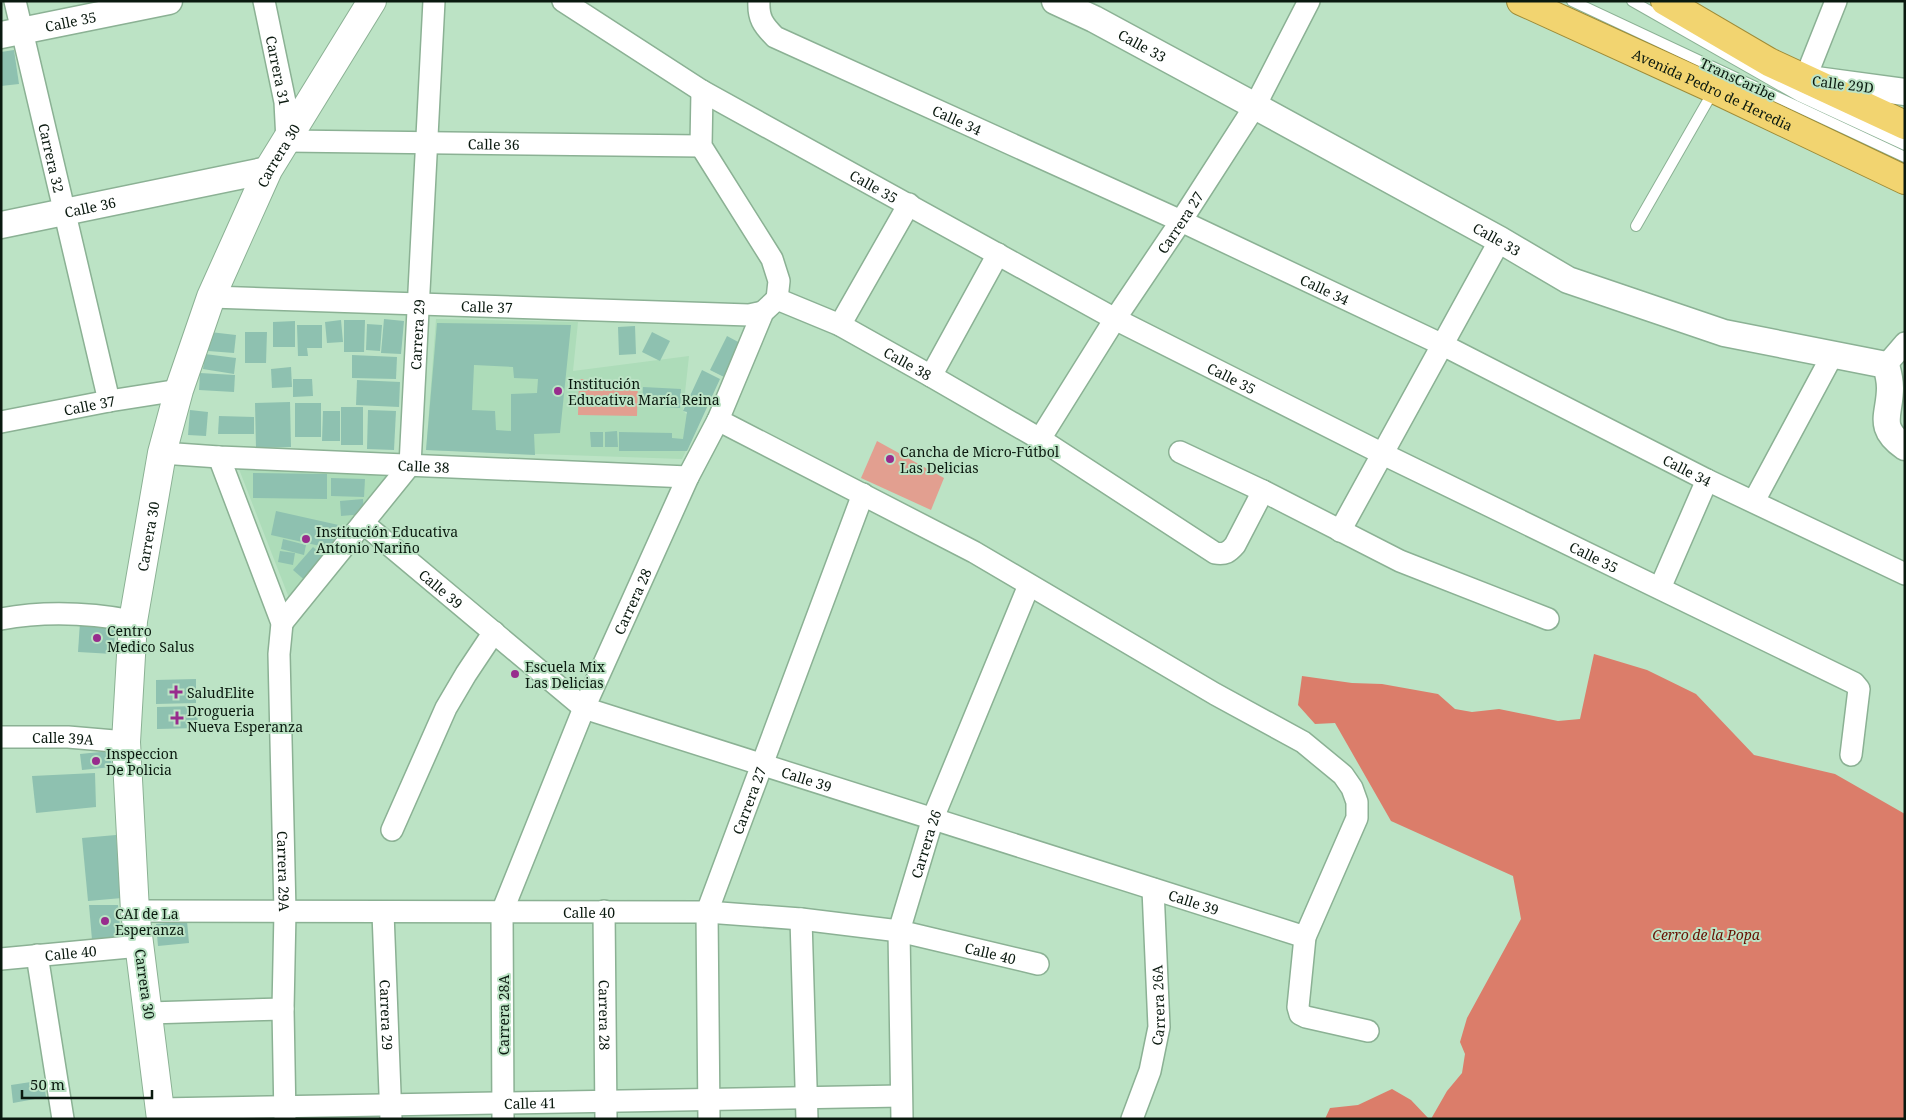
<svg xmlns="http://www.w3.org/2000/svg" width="1906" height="1120" font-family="'Noto Serif',serif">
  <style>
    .built { fill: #addcb9 }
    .green { fill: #e29f90 }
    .forest { fill: #db7d6a }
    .building { fill: #8ec1b0; fill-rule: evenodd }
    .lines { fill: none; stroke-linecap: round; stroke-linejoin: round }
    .service-casing { stroke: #8bb194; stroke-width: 12 }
    .minor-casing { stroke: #8bb194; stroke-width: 24 }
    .tertiary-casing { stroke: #8bb194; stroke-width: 29 }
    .secondary-casing { stroke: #8bb194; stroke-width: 30 }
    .trunk-casing { stroke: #9e8b37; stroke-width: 30 }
    .service { stroke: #fff; stroke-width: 10 }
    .minor { stroke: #fff; stroke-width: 21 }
    .tertiary { stroke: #fff; stroke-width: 26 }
    .secondary { stroke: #fff; stroke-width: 28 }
    .trunk { stroke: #f2d470; stroke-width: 28 }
    .poi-dot { fill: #982c8d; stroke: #bce3c5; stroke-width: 2 }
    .labels { text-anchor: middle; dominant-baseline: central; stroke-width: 4; stroke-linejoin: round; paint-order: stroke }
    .street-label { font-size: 14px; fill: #0a190f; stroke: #bce3c5 }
    .poi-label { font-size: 14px; fill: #0a190f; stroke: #bce3c5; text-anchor: start }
    .park-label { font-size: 14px; font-style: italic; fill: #661002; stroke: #bce3c5 }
  </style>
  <rect width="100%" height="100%" fill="#bce3c5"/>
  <!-- built -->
  <g class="built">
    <path d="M 436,319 L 578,322 L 573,371 L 689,356 L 683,411 L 699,424 L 682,459 L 426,450 Z"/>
    <path d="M 237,464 L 400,475 L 291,603 Z"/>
  </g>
  <!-- green -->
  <g class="green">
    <path d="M 579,379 L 638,381 L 637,416 L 578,415 Z"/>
    <path d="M 877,441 L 944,478 L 931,510 L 861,478 Z"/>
  </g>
  <!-- forest -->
  <g class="forest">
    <path d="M 1594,654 L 1647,670 L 1696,694 L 1754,755 L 1835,774 L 1905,814 L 1905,1119 L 1431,1119 L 1447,1091 L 1462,1073 L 1465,1054 L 1460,1042 L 1467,1018 L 1521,919 L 1513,876 L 1391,821 L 1335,723 L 1315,724 L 1298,705 L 1302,676 L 1352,683 L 1382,684 L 1438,694 L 1455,709 L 1472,712 L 1499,709 L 1558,721 L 1580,719 Z"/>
    <path d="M 1392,1089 L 1411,1100 L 1429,1119 L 1325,1119 L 1330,1108 L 1358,1105 Z"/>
  </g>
  <!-- building -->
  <g class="building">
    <path d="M 14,50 L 19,84 L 1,86 L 1,52 Z"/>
    <path d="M 384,319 L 404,321 L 401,354 L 381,353 Z"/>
    <path d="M 341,320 L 343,342 L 327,343 L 325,322 Z"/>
    <path d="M 344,320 L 365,320 L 364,352 L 344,352 Z"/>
    <path d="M 295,321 L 295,347 L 273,347 L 273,322 Z"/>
    <path d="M 437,323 L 571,325 L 560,433 L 534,434 L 535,455 L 426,450 ZM 474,365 L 513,367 L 514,378 L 538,379 L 537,393 L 511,394 L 511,431 L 496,430 L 495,411 L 472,410 Z"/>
    <path d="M 367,324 L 382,325 L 380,351 L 366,350 Z"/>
    <path d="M 297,325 L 322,325 L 322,348 L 307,348 L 308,356 L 298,356 Z"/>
    <path d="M 635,326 L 636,354 L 619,355 L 618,327 Z"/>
    <path d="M 210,332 L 236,335 L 234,353 L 208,351 Z"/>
    <path d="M 245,332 L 267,332 L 266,363 L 245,363 Z"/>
    <path d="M 652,332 L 670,341 L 660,361 L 642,352 Z"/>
    <path d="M 727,336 L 742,344 L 724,377 L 710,370 Z"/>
    <path d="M 205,354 L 236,358 L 234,374 L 203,369 Z"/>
    <path d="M 352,355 L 397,357 L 396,379 L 352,378 Z"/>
    <path d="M 291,367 L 292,387 L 272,388 L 271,369 Z"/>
    <path d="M 702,370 L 720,379 L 687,451 L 619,451 L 619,432 L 672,433 L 672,438 L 683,439 L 687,412 L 683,411 Z"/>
    <path d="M 200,373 L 235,375 L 234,392 L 199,390 Z"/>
    <path d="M 293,379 L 312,379 L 313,396 L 293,397 Z"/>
    <path d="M 357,380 L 400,382 L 399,407 L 356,405 Z"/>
    <path d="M 643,387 L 681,389 L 680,408 L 642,406 Z"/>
    <path d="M 290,402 L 291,447 L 256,448 L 255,403 Z"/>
    <rect x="295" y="403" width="26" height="34"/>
    <rect x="341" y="407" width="22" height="38"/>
    <path d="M 190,410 L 208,412 L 206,436 L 188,435 Z"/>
    <path d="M 368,410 L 396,411 L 394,450 L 367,449 Z"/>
    <path d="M 323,411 L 340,411 L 340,441 L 322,441 Z"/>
    <path d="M 219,416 L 254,417 L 254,434 L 218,434 Z"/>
    <path d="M 617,431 L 618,447 L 605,447 L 605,432 Z"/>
    <path d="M 590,432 L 603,432 L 603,447 L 591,447 Z"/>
    <path d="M 253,473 L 327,474 L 327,499 L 253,498 Z"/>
    <path d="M 331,478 L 365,479 L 364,497 L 331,496 Z"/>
    <path d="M 363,499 L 364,514 L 341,516 L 340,501 Z"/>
    <path d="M 276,511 L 343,526 L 338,550 L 271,535 Z"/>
    <path d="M 283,539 L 306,545 L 304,555 L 281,549 Z"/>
    <path d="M 313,547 L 329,561 L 308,583 L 293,570 Z"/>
    <path d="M 280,551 L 295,553 L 293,565 L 278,562 Z"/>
    <path d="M 80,622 L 116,625 L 113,654 L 78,652 Z"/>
    <path d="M 196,679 L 196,703 L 156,704 L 156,680 Z"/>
    <path d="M 197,706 L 198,728 L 157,729 L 157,707 Z"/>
    <path d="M 110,751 L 112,767 L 82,770 L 80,754 Z"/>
    <path d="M 95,773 L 96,807 L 36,813 L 32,776 Z"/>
    <path d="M 116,835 L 122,898 L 88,901 L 82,838 Z"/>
    <path d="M 89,905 L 118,905 L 121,938 L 92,940 Z"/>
    <path d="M 187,921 L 189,943 L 158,946 L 156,924 Z"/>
    <path d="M 44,1080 L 46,1097 L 13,1103 L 11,1085 Z"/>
  </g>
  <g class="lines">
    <!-- service casing -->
    <g class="service-casing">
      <g id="service">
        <path d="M 1572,1 L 1905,157"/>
        <path d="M 1632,1 L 1799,96 L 1905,145"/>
        <path d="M 1636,226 L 1714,90"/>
      </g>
    </g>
    <!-- minor casing -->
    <g class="minor-casing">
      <g id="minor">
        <path id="s1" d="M 15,1 L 109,401"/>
        <path id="s2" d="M 264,1 L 285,102 L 287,141 L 701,146"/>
        <path id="s3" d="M 563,1 L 702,91 L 1115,319 L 1383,454 L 1854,683 L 1859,689 L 1851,755"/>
        <path id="s4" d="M 759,1 C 758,18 763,25 775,37 L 1181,221 L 1443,345 L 1707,480 L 1905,574"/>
        <path d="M 1805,79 L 1836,1"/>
        <path d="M 702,91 L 701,146 L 772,259 L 779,281 L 777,299"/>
        <path id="s5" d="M 211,297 L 749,315 L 763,312"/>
        <path id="s6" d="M 777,299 L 840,325 L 931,376 L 1040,439 L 1215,553 C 1225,555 1229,552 1235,545 L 1263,491"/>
        <path d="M 840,325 L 909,204"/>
        <path d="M 1886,365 L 1905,343"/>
        <path d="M 931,376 L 998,254"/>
        <path d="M 718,420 L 974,552 L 1215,694 L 1303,742 L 1343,775 L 1352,788 L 1357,802 L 1357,818 L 1305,937 L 1298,1007 L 1300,1014 L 1306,1017 L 1368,1031"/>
        <path id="s7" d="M 1,422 L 109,401 L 179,390"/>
        <path id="s8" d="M 1040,439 L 1115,319 L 1181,221 L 1255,106 L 1309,1"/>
        <path d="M 1180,452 L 1263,491 L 1400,561 L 1548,619"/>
        <path id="s9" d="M 162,453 L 219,457 L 688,477"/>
        <path id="s10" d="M 219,457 L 282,623 L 279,654 L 285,912 L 283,1009 L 285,1119"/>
        <path d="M 1754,501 L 1833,354"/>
        <path id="s11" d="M 363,523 L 584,708 L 1305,937"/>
        <path d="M 1340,531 L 1500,240"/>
        <path d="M 1660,588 L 1707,480"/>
        <path d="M 1,619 C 44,611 90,613 133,621"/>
        <path id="s12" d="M 282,623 L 410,465 L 434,1"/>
        <path id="s13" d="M 1,737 L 68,737 L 126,742"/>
        <path d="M 392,830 L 446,708 L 466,674 L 494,632"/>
        <path id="s14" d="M 135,911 L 707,912 L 801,919 L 899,931 L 1038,964"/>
        <path id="s15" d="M 604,911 L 606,1119"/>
        <path id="s16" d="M 383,913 L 391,1119"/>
        <path d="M 801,919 L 807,1119"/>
        <path d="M 37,955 L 63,1119"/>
        <path id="s17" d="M 1,959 L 140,946"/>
        <path d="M 149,1013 L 283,1009"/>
        <path id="s18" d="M 160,1109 L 901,1096"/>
        <path id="s19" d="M 503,1119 L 502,912 L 584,708 L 688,477 L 718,420 L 763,312 L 777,299"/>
        <path id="s20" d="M 709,1119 L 707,912 L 863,494"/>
        <path id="s21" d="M 902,1119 L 899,931 L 933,818 L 1029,585"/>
        <path id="s22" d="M 1132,1119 L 1150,1071 L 1159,1027 L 1153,889"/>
      </g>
    </g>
    <!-- tertiary casing -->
    <g class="tertiary-casing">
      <g id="tertiary">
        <path id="s23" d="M 1055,1 L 1094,19 L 1255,106 L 1500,240 L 1568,280 L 1724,333 L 1886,365 C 1888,372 1890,380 1890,388 C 1890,415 1876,427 1905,447"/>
        <path id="s24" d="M 1,35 L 169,1"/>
        <path d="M 1816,80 L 1905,92"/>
        <path id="s25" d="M 1,225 L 268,170"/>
      </g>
    </g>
    <!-- secondary casing -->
    <g class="secondary-casing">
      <g id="secondary">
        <path id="s26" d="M 161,1119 L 135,911 L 126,742 L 133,621 L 162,453 L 179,390 L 211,297 L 268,170 L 372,1"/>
      </g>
    </g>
    <!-- trunk casing -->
    <g class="trunk-casing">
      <g id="trunk">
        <path id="s27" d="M 1521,1 L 1714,89 L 1905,180"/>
        <path d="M 1665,1 L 1769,62 L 1905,125"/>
      </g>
    </g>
    <!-- service -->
    <use href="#service" class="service"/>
    <!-- minor -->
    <use href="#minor" class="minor"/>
    <!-- tertiary -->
    <use href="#tertiary" class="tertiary"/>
    <!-- secondary -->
    <use href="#secondary" class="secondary"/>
    <!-- trunk -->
    <use href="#trunk" class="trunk"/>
  </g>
  <!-- markers -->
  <g class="poi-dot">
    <circle cx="558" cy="391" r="5"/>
    <circle cx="890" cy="459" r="5"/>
    <circle cx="306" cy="539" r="5"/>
    <circle cx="97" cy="638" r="5"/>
    <circle cx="515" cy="674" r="5"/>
    <path d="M173.5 684.5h5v5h5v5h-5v5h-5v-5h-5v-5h5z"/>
    <path d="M174.5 710.5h5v5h5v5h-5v5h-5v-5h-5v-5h5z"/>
    <circle cx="96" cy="761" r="5"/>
    <circle cx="105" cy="921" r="5"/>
  </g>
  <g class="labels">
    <!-- street labels -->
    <g class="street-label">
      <text stroke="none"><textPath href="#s24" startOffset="71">Calle 35</textPath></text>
      <text stroke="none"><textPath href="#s23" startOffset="98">Calle 33</textPath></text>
      <text stroke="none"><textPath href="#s2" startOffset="71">Carrera 31</textPath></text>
      <text transform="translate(1738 79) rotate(25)">TransCaribe</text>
      <text transform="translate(1843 84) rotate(7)">Calle 29D</text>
      <text stroke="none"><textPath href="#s27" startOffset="211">Avenida Pedro de Heredia</textPath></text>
      <text stroke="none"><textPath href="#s4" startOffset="241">Calle 34</textPath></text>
      <text stroke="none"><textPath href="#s2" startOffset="349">Calle 36</textPath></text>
      <text stroke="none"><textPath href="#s26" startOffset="991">Carrera 30</textPath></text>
      <text stroke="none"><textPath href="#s1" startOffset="161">Carrera 32</textPath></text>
      <text stroke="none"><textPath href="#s3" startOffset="362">Calle 35</textPath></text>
      <text stroke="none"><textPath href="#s25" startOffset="91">Calle 36</textPath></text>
      <text stroke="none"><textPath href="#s8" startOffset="258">Carrera 27</textPath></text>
      <text stroke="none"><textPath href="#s23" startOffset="502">Calle 33</textPath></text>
      <text stroke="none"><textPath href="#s4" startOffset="646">Calle 34</textPath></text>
      <text stroke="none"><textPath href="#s5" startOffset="276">Calle 37</textPath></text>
      <text stroke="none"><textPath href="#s12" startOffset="334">Carrera 29</textPath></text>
      <text stroke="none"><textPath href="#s6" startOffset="146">Calle 38</textPath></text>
      <text stroke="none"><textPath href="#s3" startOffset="768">Calle 35</textPath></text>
      <text stroke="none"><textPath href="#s7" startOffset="90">Calle 37</textPath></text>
      <text stroke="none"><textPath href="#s9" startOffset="262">Calle 38</textPath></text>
      <text stroke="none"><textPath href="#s4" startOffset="1051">Calle 34</textPath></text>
      <text stroke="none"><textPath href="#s26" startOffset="586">Carrera 30</textPath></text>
      <text stroke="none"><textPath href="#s3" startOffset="1172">Calle 35</textPath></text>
      <text stroke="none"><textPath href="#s11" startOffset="102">Calle 39</textPath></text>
      <text stroke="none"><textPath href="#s19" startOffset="544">Carrera 28</textPath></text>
      <text stroke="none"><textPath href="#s13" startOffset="62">Calle 39A</textPath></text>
      <text stroke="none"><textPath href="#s11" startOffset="522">Calle 39</textPath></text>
      <text stroke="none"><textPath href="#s20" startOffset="326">Carrera 27</textPath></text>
      <text stroke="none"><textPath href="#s21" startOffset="279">Carrera 26</textPath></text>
      <text stroke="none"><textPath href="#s10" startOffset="426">Carrera 29A</textPath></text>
      <text stroke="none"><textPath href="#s11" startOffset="928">Calle 39</textPath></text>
      <text stroke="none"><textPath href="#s14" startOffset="454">Calle 40</textPath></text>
      <text stroke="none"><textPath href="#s17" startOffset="70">Calle 40</textPath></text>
      <text stroke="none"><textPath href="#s14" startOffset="859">Calle 40</textPath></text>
      <text transform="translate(145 984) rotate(82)">Carrera 30</text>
      <text stroke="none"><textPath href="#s22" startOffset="118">Carrera 26A</textPath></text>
      <text transform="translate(503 1015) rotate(-90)">Carrera 28A</text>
      <text stroke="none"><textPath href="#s15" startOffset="104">Carrera 28</textPath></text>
      <text stroke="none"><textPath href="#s16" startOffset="102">Carrera 29</textPath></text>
      <text stroke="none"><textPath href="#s18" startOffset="370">Calle 41</textPath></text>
    </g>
    <!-- poi labels -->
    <g class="poi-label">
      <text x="568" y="383">Institución<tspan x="568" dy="16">Educativa María Reina</tspan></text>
      <text x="900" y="451">Cancha de Micro-Fútbol<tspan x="900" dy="16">Las Delicias</tspan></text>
      <text x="316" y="531">Institución Educativa<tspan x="316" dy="16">Antonio Nariño</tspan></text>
      <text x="107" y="630">Centro<tspan x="107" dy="16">Medico Salus</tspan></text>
      <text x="525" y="666">Escuela Mix<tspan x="525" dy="16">Las Delicias</tspan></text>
      <text x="187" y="692">SaludElite</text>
      <text x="187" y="710">Drogueria<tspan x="187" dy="16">Nueva Esperanza</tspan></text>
      <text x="106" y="753">Inspeccion<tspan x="106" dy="16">De Policia</tspan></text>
      <text x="115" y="913">CAI de La<tspan x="115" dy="16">Esperanza</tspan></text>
    </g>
    <!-- park labels -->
    <g class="park-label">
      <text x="1706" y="934">Cerro de la Popa</text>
    </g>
  </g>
  <!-- border -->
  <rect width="1906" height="1120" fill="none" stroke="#0a190f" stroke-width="5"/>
  <!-- scale -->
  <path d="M22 1090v8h130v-8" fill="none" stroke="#0a190f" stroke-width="2.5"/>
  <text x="30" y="1090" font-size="15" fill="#0a190f" stroke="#bce3c5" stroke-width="4" paint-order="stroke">50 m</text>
</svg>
